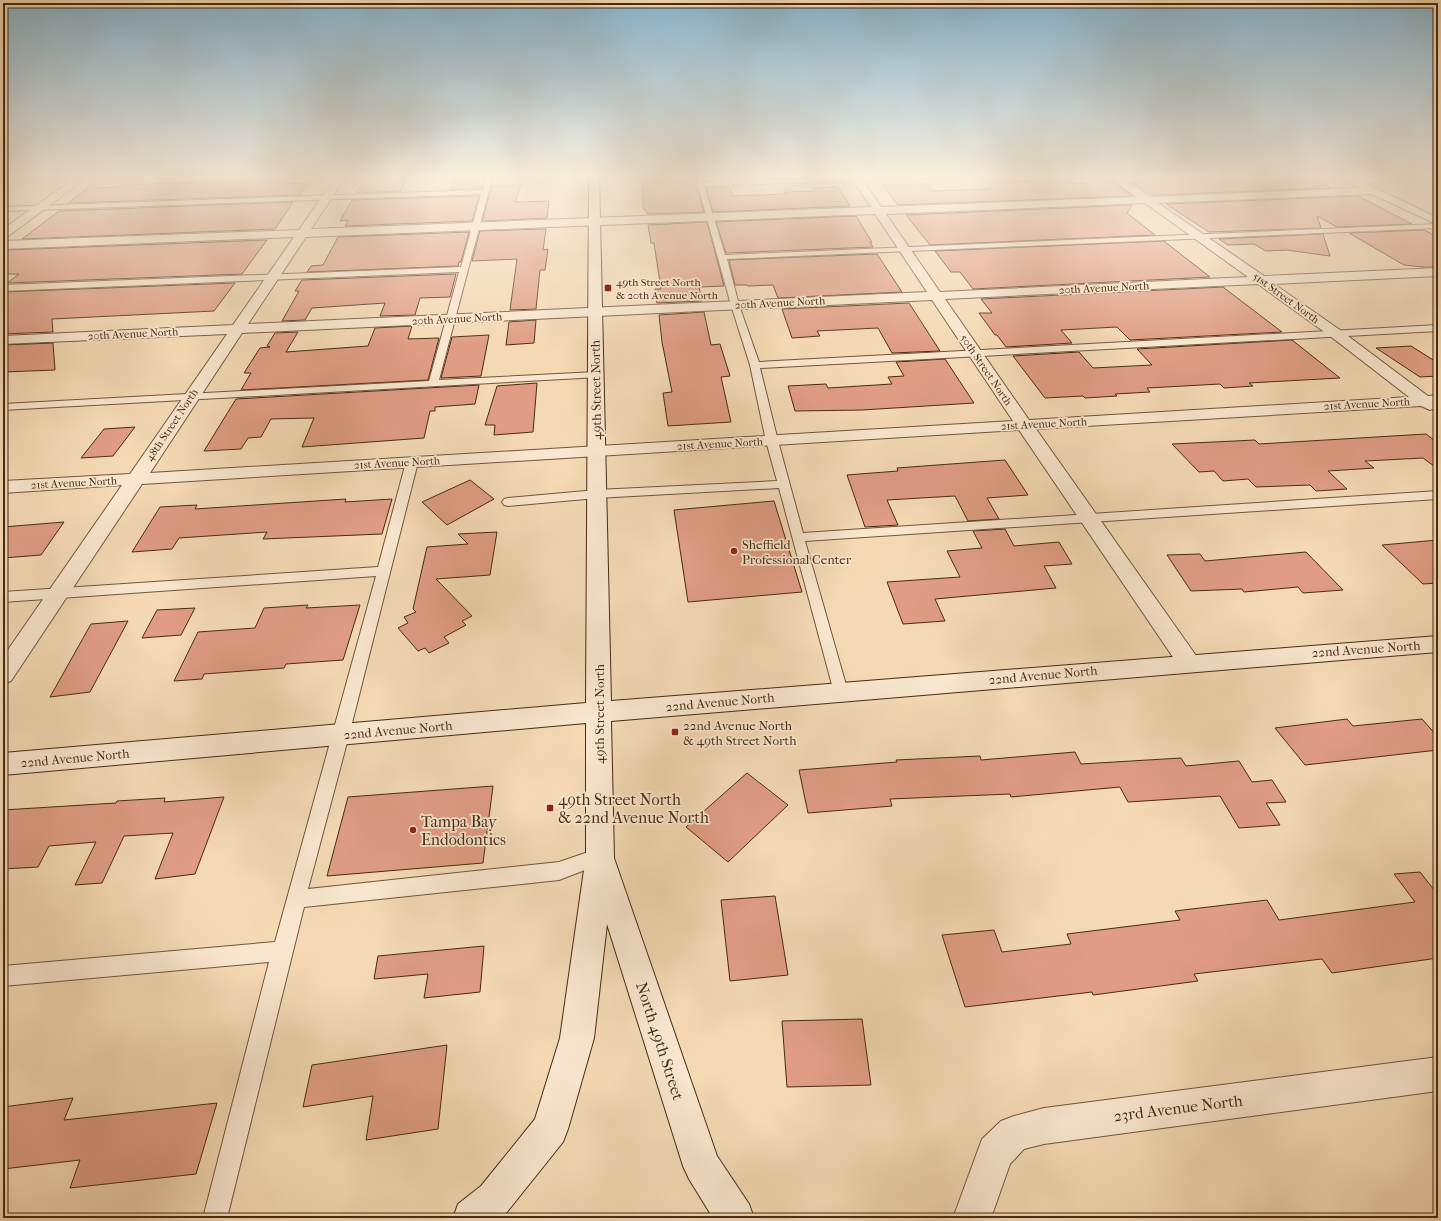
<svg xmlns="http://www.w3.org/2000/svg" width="1441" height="1221" font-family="'IM FELL French Canon',serif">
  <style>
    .building { fill: #e09d84; stroke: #472b14 }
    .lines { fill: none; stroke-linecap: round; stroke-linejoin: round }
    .service-casing { stroke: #72563c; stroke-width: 2 }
    .minor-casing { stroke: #72563c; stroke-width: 2 }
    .tertiary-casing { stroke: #72563c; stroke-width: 2 }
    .secondary-casing { stroke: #472b14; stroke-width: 2 }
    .service { fill: #f8e6ce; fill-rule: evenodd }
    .minor { fill: #f8e6ce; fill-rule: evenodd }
    .tertiary { fill: #f8e6ce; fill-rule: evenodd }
    .secondary { fill: #f8e6ce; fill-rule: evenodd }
    .poi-dot { fill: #8f2418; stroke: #f8e6ce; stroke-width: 1.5 }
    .labels { text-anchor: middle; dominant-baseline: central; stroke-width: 3.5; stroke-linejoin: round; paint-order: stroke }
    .far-poi-label { font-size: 11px; fill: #472b14; stroke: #f8e6ce; text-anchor: start }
    .far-street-label { font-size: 11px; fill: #472b14; stroke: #f8e6ce }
    .street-label { font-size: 13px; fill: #472b14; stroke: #f8e6ce }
    .poi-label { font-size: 13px; fill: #472b14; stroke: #f8e6ce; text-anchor: start }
    .near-poi-label { font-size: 16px; fill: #472b14; stroke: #f8e6ce; text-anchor: start }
    .near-street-label { font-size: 16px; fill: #472b14; stroke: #f8e6ce }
  </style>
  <rect width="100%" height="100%" fill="#f4d9b3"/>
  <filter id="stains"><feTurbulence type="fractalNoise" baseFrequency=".005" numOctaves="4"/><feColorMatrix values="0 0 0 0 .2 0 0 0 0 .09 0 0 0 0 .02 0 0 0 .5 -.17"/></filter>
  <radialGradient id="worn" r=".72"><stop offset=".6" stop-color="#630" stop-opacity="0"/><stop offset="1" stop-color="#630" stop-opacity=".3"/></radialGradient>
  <!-- building -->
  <g class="building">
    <path d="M 407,175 L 401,191 L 356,193 L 366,176 Z"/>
    <path d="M 455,175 L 479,175 L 477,186 L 483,186 L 482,189 L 451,190 Z"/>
    <path d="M 1134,175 L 1250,175 L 1255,177 L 1307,175 L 1331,188 L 1152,195 L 1131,182 L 1144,182 Z"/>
    <path d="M 289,179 L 285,184 L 308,183 L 299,195 L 68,203 L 88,188 L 118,187 L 121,185 Z"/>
    <path d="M 674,180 L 674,183 L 687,182 L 688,188 L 697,188 L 704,212 L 647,214 L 646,210 L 644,210 L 642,181 Z"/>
    <path d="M 1069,181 L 1072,184 L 1113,182 L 1132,196 L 898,205 L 883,185 L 926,184 L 932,191 L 992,189 L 986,182 Z"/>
    <path d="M 521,185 L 515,202 L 549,201 L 547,218 L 482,221 L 492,186 Z"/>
    <path d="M 729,187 L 733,196 L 785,194 L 784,192 L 815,191 L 813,188 L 838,187 L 850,206 L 713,212 L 706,188 Z"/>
    <path d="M 479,196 L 472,221 L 345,226 L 348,220 L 340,221 L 352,200 Z"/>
    <path d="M 1358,196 L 1412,224 L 1337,227 L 1317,216 L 1321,228 L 1209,232 L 1166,204 Z"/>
    <path d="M 293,202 L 275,229 L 22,239 L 59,211 Z"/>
    <path d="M 1132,205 L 1127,213 L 1155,235 L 930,245 L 906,215 Z"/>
    <path d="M 856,216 L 872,242 L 870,242 L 873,247 L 726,253 L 716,222 Z"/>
    <path d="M 707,222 L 724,286 L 699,287 L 702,301 L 657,303 L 655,289 L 661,289 L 654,243 L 651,243 L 648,225 Z"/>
    <path d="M 546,229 L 543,250 L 548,249 L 545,270 L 540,270 L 536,309 L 510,310 L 517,259 L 472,261 L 480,231 Z"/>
    <path d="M 1424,230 L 1438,237 L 1438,267 L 1423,267 L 1404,265 L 1349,233 Z"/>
    <path d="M 469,232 L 461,262 L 459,262 L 458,266 L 307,272 L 311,266 L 323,265 L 338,237 Z"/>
    <path d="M 1323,234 L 1330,256 L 1287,250 L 1266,251 L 1254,244 L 1228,245 L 1219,239 Z"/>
    <path d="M 267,240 L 242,274 L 7,283 L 19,274 L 3,274 L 3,254 L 8,250 Z"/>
    <path d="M 1164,241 L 1210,277 L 973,289 L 960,272 L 951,272 L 935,251 Z"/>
    <path d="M 877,254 L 902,292 L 778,298 L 773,285 L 748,286 L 747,285 L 735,285 L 729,260 Z"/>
    <path d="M 456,274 L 450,297 L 420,298 L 415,315 L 380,316 L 385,303 L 312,308 L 305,320 L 282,321 L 299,291 L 295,291 L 302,280 Z"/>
    <path d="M 235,283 L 214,311 L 52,319 L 53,332 L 3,334 L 3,292 Z"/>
    <path d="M 1223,287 L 1282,332 L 1130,340 L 1117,327 L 1061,330 L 1072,343 L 1006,347 L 997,335 L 995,335 L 979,313 L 992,313 L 981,299 Z"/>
    <path d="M 909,303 L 940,351 L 892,353 L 878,328 L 817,331 L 820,336 L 792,338 L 782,309 Z"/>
    <path d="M 704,312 L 711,345 L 720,344 L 730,376 L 721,377 L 731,422 L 668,426 L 663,393 L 672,392 L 662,342 L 659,315 Z"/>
    <path d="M 536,320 L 534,343 L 506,345 L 509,322 Z"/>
    <path d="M 412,326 L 408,339 L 439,338 L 428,380 L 241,390 L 251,373 L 244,373 L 260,348 L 270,347 L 267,346 L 275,333 L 298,332 L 286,352 L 368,346 L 375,328 Z"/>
    <path d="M 489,335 L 481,376 L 441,378 L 452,337 Z"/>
    <path d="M 1292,340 L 1340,378 L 1249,383 L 1253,386 L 1224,388 L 1220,384 L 1147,388 L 1150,392 L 1115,394 L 1117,396 L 1085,398 L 1083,396 L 1045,398 L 1013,356 L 1079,352 L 1093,368 L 1152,365 L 1137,349 Z"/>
    <path d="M 53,343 L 55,370 L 3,372 L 3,345 Z"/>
    <path d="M 1411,346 L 1438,363 L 1438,376 L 1420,377 L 1376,348 Z"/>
    <path d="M 945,359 L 974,403 L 862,410 L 795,411 L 788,386 L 826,384 L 828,388 L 892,384 L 888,377 L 904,376 L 896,362 Z"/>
    <path d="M 537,383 L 533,432 L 494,435 L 495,425 L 485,425 L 497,386 Z"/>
    <path d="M 479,385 L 475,404 L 435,407 L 435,411 L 430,411 L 424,438 L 302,447 L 314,418 L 271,419 L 261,437 L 248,438 L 241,449 L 204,451 L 236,399 Z"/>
    <path d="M 135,427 L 113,456 L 81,458 L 104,429 Z"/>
    <path d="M 1426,434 L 1438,443 L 1438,469 L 1423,458 L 1365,461 L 1374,468 L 1328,471 L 1347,489 L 1316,491 L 1310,485 L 1256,487 L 1248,479 L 1223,481 L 1214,471 L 1199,472 L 1172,444 L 1255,440 L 1259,444 Z"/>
    <path d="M 1005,460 L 1028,495 L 987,498 L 999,519 L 968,521 L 955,496 L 887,500 L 898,525 L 865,527 L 847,475 L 898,471 L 897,468 Z"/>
    <path d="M 470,480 L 494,499 L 447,525 L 422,502 Z"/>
    <path d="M 346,499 L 345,502 L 392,499 L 382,534 L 263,539 L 267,532 L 179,538 L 172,549 L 132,552 L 160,507 L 197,505 L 195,509 Z"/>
    <path d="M 774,501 L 802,592 L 688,602 L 674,510 Z"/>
    <path d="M 64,522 L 41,555 L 3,558 L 3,527 Z"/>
    <path d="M 1005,529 L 1014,546 L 1059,542 L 1072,564 L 1044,566 L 1056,588 L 935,599 L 945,621 L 903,624 L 887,582 L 960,577 L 947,551 L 982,548 L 973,531 Z"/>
    <path d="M 497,532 L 490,575 L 436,579 L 472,616 L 462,621 L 466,625 L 444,637 L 449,643 L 429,653 L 425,648 L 418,651 L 398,628 L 408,623 L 404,617 L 416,612 L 413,609 L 427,547 L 468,544 L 458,534 Z"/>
    <path d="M 1438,540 L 1438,583 L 1423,584 L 1382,545 Z"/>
    <path d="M 1306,552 L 1343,590 L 1303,593 L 1298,587 L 1244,592 L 1242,589 L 1191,591 L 1167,555 L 1200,554 L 1205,561 Z"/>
    <path d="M 308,605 L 306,608 L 360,605 L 343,660 L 286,664 L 284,668 L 204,674 L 202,679 L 174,681 L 198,632 L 255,628 L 264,608 Z"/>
    <path d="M 195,608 L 181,635 L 142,638 L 157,610 Z"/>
    <path d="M 128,621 L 90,692 L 50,697 L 91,624 Z"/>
    <path d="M 1347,719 L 1353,726 L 1422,719 L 1438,737 L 1438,750 L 1305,765 L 1275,728 Z"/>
    <path d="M 1075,752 L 1081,764 L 1181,758 L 1186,766 L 1239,761 L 1252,782 L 1272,780 L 1286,802 L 1266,803 L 1280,825 L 1239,828 L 1220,796 L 1128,802 L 1120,787 L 1011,797 L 1010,794 L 890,799 L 892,806 L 808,813 L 799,770 L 897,762 L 896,760 L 980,756 L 981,760 Z"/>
    <path d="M 747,773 L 788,805 L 728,862 L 686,827 Z"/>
    <path d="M 493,786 L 483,863 L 327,876 L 348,797 Z"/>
    <path d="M 224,797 L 195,874 L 155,879 L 173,833 L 124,836 L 102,883 L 75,885 L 96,842 L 49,846 L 38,867 L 3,869 L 3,810 L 116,803 L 117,801 L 165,798 L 164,802 Z"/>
    <path d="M 1420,872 L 1438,895 L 1438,958 L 1332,973 L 1322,959 L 1194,974 L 1198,981 L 1093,995 L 1092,992 L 965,1007 L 942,935 L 994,930 L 1002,952 L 1071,944 L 1067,934 L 1180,920 L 1175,911 L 1267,900 L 1279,920 L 1415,902 L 1394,874 Z"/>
    <path d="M 775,896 L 788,975 L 730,981 L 721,900 Z"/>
    <path d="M 484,946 L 480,992 L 424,998 L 428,974 L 374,979 L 378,956 Z"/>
    <path d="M 862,1019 L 871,1085 L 787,1087 L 782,1021 Z"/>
    <path d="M 447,1045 L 438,1129 L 366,1140 L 373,1096 L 303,1107 L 312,1065 Z"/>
    <path d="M 73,1098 L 64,1120 L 217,1103 L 196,1174 L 70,1188 L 80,1160 L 3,1169 L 3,1107 Z"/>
  </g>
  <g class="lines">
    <!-- service casing -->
    <g class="service-casing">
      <g id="service">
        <path d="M 487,175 L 493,175 L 439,380 L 596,372 L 601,375 L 600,377 L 3,410 L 3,404 L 429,381 L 459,272 L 3,291 L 3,285 L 461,267 L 481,194 L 3,211 L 3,207 L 483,190 Z"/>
        <path d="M 695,175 L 701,175 L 703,182 L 920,175 L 969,175 L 966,177 L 704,186 L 725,255 L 1438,224 L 1438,228 L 727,259 L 739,305 L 759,362 L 1438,325 L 1438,331 L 760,368 L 778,441 L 803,533 L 1438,491 L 1438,499 L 805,541 L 848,692 L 845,696 L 840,698 L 835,696 L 779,488 L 597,498 L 508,506 L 504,505 L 502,502 L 504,499 L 508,498 L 597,490 L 777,481 L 766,441 L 750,365 L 731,305 Z"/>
        <path d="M 412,459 L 416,460 L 418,462 L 349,735 L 308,889 L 559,862 L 600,848 L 606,850 L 609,856 L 606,862 L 559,880 L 304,907 L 227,1218 L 203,1218 L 269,962 L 3,986 L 3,966 L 275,942 L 376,576 L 3,602 L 3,592 L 378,567 L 406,462 L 408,460 Z"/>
      </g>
    </g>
    <!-- minor casing -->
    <g class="minor-casing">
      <g id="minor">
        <path d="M 79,175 L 90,175 L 7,237 L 3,239 L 3,229 Z"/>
        <path d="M 337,175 L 347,175 L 311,229 L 871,207 L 849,175 L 859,175 L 881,207 L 1136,197 L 1108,177 L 1107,175 L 1118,175 L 1150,197 L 1360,188 L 1336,175 L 1348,175 L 1353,177 L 1438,175 L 1438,180 L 1365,183 L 1438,218 L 1438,225 L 1372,194 L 1158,203 L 1264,276 L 1438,268 L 1438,276 L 1274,284 L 1340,330 L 1428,396 L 1438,395 L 1438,405 L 1436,408 L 1430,410 L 1421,406 L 1036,429 L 1197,657 L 1201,663 L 1197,669 L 1189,672 L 1181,669 L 1019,430 L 142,484 L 11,681 L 3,684 L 3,657 L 122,485 L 3,493 L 3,481 L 130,474 L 227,334 L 3,344 L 3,336 L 233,325 L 294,237 L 3,249 L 3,241 L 299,230 ZM 1145,203 L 1248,277 L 940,292 L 886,214 ZM 875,214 L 927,292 L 248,324 L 306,237 ZM 1258,284 L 1330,336 L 1409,397 L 1029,420 L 945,299 ZM 932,300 L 1013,421 L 150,473 L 242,333 Z"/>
        <path d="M 1438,1057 L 1438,1091 L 1044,1144 L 1024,1149 L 1010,1164 L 991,1218 L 953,1218 L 982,1139 L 1001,1121 L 1014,1116 L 1044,1108 Z"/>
      </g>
    </g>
    <!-- tertiary casing -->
    <g class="tertiary-casing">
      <path id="tertiary" d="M 48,175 L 143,175 L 138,178 L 3,182 L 3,176 Z"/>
    </g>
    <!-- secondary casing -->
    <g class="secondary-casing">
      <path id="secondary" d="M 589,175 L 599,175 L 611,701 L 1438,636 L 1438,652 L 611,721 L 614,858 L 717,1156 L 749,1204 L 754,1218 L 713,1218 L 689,1179 L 683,1166 L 607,924 L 594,1038 L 568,1129 L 563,1142 L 507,1212 L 501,1218 L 453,1218 L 458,1204 L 481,1186 L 535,1119 L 560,1038 L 586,856 L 586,723 L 3,775 L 3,753 L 586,703 Z"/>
    </g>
    <!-- service -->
    <use href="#service" class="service"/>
    <!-- minor -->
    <use href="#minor" class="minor"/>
    <!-- tertiary -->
    <use href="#tertiary" class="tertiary"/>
    <!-- secondary -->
    <use href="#secondary" class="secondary"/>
  </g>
  <!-- sky -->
  <linearGradient id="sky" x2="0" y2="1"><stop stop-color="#89b6cf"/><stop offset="0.51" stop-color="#faeedd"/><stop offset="1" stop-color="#faeedd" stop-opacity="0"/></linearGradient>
  <rect width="1441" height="346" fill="url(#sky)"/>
  <!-- markers -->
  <g class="poi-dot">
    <rect x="604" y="284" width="8" height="8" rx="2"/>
    <circle cx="734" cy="551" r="4"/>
    <rect x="671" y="728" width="8" height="8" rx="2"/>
    <rect x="546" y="804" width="8" height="8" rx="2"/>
    <circle cx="413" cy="830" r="4"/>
  </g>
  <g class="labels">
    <!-- far-poi labels -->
    <g class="far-poi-label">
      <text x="616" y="282">49th Street North<tspan x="616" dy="13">&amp; 20th Avenue North</tspan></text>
    </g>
    <!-- far-street labels -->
    <g class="far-street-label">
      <text transform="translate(1104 288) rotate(-3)">20th Avenue North</text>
      <text transform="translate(1286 298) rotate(36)">51st Street North</text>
      <text transform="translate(780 303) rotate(-3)">20th Avenue North</text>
      <text transform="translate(457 319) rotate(-3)">20th Avenue North</text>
      <text transform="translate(133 334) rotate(-3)">20th Avenue North</text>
      <text transform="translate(986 370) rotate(56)">50th Street North</text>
      <text transform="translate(1367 404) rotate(-3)">21st Avenue North</text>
      <text transform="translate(1044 424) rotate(-3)">21st Avenue North</text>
      <text transform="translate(172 425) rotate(-56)">48th Street North</text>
      <text transform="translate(720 444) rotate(-3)">21st Avenue North</text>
      <text transform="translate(397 463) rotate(-3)">21st Avenue North</text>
      <text transform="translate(74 483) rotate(-3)">21st Avenue North</text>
    </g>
    <!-- street labels -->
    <g class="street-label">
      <text transform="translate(596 390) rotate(-91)">49th Street North</text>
      <text transform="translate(1366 649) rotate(-4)">22nd Avenue North</text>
      <text transform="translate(1043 675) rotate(-5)">22nd Avenue North</text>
      <text transform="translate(720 702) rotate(-5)">22nd Avenue North</text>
      <text transform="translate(599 714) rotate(-90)">49th Street North</text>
      <text transform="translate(398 730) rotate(-5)">22nd Avenue North</text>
      <text transform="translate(75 758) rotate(-5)">22nd Avenue North</text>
    </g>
    <!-- poi labels -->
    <g class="poi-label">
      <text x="742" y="544">Sheffield<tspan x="742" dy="15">Professional Center</tspan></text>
      <text x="683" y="725">22nd Avenue North<tspan x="683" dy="15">&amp; 49th Street North</tspan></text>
    </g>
    <!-- near-poi labels -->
    <g class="near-poi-label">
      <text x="558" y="799">49th Street North<tspan x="558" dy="18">&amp; 22nd Avenue North</tspan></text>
      <text x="421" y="821">Tampa Bay<tspan x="421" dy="18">Endodontics</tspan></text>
    </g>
    <!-- near-street labels -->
    <g class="near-street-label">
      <text transform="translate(660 1041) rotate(72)">North 49th Street</text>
      <text transform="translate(1178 1108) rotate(-7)">23rd Avenue North</text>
    </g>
  </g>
  <!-- margin -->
  <rect width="1441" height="1221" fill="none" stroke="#f4d9b3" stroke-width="16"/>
  <rect x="4" y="4" width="1433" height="1213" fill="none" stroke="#472b14" stroke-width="2"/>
  <rect x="8" y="8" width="1425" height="1205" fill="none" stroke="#472b14"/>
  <rect width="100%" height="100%" filter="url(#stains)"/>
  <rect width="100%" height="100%" fill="url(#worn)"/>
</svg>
